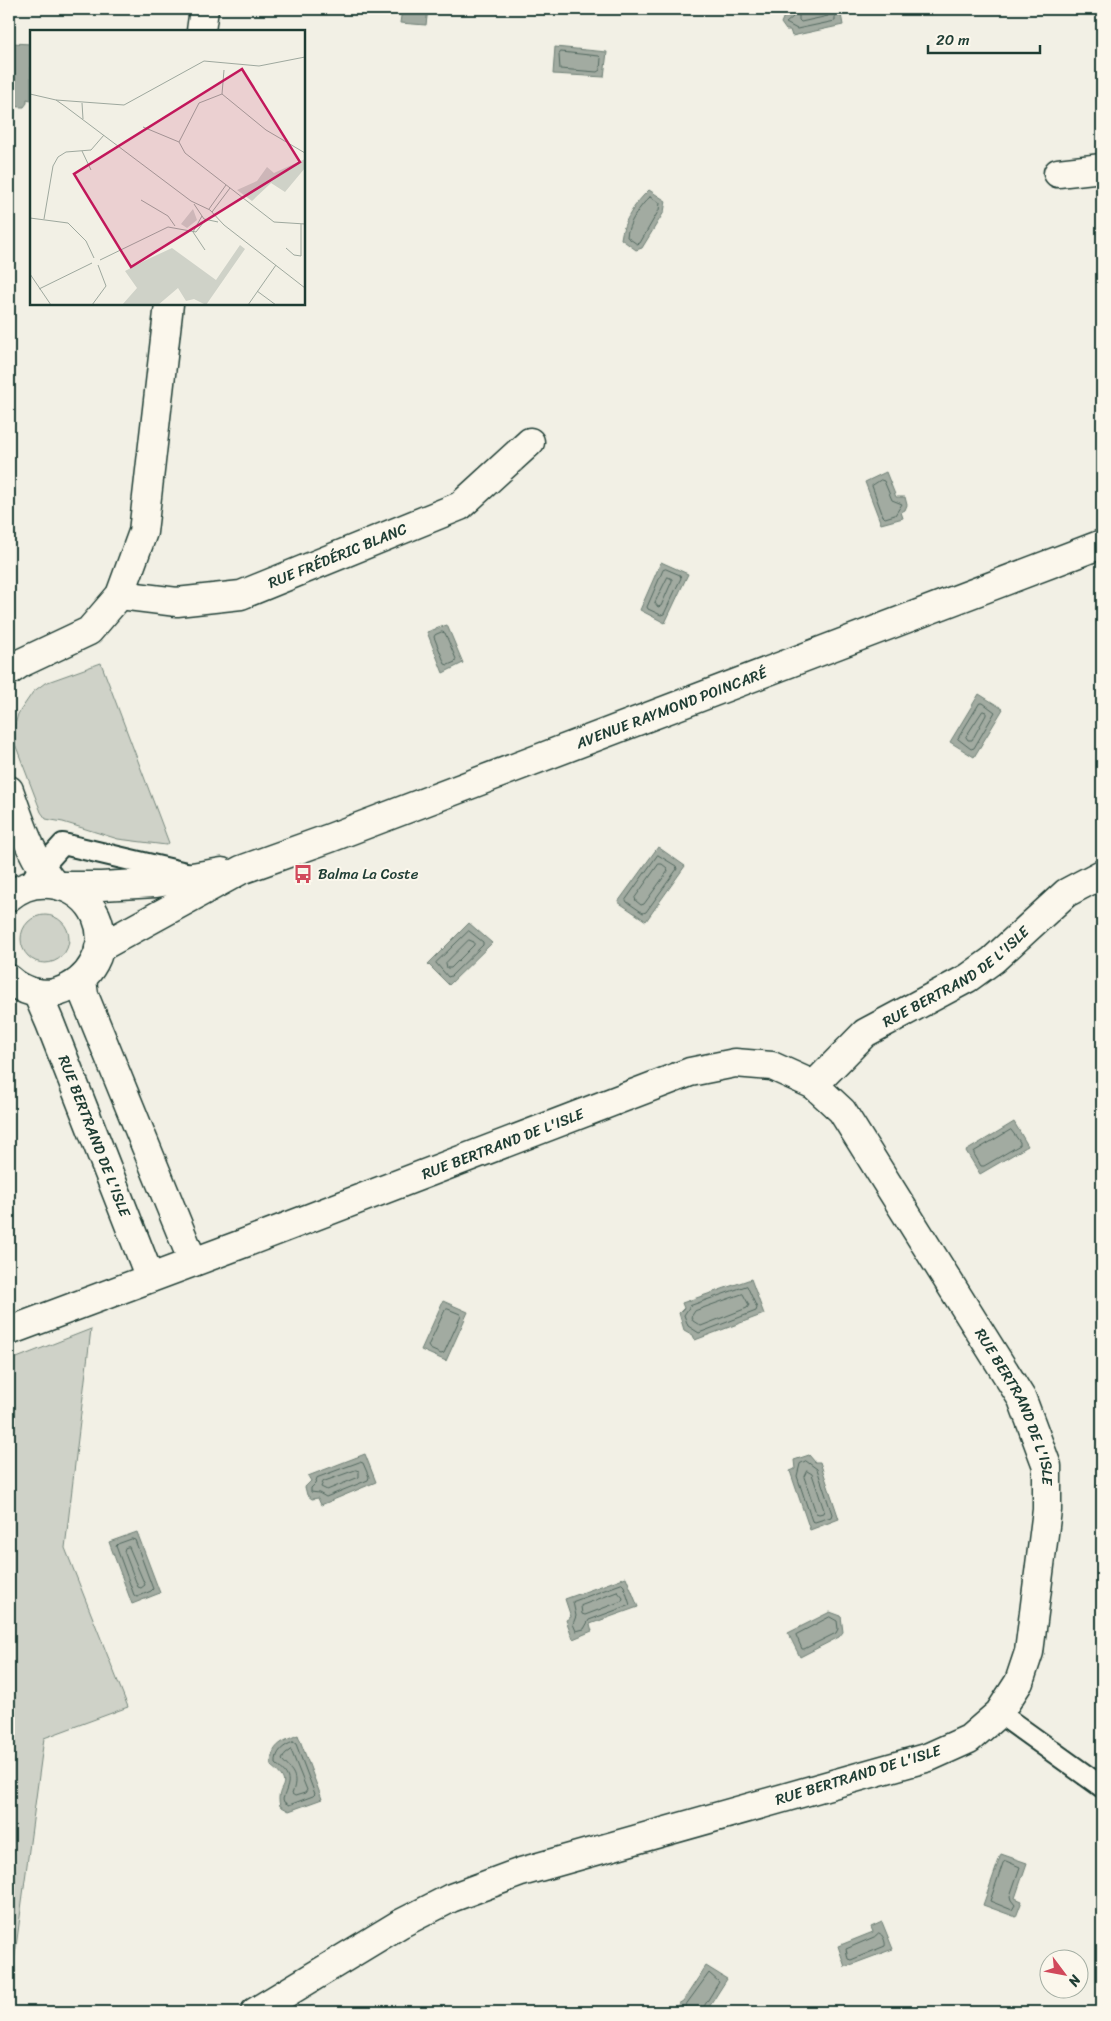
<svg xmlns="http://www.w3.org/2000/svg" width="1111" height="2021" font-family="Sriracha,sans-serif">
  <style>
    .green { fill: #cfd2c8; stroke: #77887e }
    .water { fill: #a2aba1; stroke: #6e7f75 }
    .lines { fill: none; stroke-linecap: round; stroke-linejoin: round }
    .shore { stroke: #536960; stroke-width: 1 }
    .lane-casing { stroke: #1f3d34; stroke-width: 24 }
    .street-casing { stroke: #1f3d34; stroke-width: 31 }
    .secondary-casing { stroke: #1f3d34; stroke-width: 31 }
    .lane { stroke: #fbf7ec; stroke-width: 20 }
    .street { stroke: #fbf7ec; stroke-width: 28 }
    .secondary { stroke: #fbf7ec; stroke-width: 28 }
    .labels { text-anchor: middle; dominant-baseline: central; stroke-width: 4; stroke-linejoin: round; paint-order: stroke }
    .street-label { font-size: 15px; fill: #1f3d34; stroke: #fbf7ec }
    .poi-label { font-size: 15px; fill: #1f3d34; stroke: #fbf7ec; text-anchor: start }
    .inset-road { fill: none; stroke: #9ea89e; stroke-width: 1 }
    .view { fill: #c2185b; fill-opacity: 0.15; stroke: #c2185b; stroke-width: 2.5 }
    .inset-edge { fill: none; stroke: #1f3d34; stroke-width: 2.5 }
  </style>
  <rect width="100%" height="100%" fill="#f2f0e5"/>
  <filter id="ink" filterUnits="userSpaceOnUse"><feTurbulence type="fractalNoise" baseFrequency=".02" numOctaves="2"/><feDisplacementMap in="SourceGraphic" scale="10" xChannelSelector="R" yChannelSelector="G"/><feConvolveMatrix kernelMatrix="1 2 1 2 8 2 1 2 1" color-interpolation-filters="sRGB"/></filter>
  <g filter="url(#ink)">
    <!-- green -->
    <g class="green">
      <path d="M 101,663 L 169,843 L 166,845 L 118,839 L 63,822 L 46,819 L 41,812 L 15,744 L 15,725 L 18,714 L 33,692 L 45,683 Z"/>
      <circle cx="45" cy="939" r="24"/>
      <path d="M 91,1329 L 65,1548 L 128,1707 L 44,1738 L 9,1999 L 9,1361 Z"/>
    </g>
    <!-- water -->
    <g class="water">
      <path d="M 402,9 L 428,9 L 426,25 L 400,23 Z"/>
      <path d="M 787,9 L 840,9 L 843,25 L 792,36 L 790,30 L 786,30 L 781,23 L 784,16 L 789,15 Z"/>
      <path d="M 12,43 L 31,44 L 31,100 L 27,99 L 27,103 L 24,107 C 18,107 14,107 10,102 L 12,97 L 9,96 L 9,64 Z"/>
      <path d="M 555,47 L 607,52 L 604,77 L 553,74 Z"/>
      <path d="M 649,190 L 666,201 L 664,212 L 642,248 L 636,250 L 621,239 C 623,221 636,202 649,190 Z"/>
      <path d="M 886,472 L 896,497 L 905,497 L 907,505 L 905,510 L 901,512 L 903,518 L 881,524 L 865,482 Z"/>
      <path d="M 661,562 L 688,574 L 665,623 L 640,610 Z"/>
      <path d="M 447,625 L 463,663 L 443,673 L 427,632 Z"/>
      <path d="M 979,694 L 1003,709 L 974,757 L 950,742 Z"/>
      <path d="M 658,847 L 685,866 L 646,921 L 618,902 Z"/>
      <path d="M 469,923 L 492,943 L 449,985 L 428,964 Z"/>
      <path d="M 1014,1122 L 1028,1146 L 980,1174 L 966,1151 Z"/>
      <path d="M 751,1279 L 764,1314 L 695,1340 L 693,1335 L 684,1330 L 679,1313 L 684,1308 L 682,1303 Z"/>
      <path d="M 443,1301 L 468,1312 L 446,1361 L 421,1350 Z"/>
      <path d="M 365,1454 L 376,1482 L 321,1505 L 318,1498 L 312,1499 L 307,1495 L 305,1487 L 311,1481 L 308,1476 Z"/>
      <path d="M 809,1455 L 815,1462 L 820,1462 L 839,1519 L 810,1530 L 790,1471 L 795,1469 L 794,1460 Z"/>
      <path d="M 137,1532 L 160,1593 L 132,1604 L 109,1542 Z"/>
      <path d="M 626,1577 L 638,1607 L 590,1624 L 592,1631 L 573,1639 L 566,1620 L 571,1617 L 565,1599 Z"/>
      <path d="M 830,1612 L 841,1616 L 843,1632 L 839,1637 L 800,1657 L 788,1633 Z"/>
      <path d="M 298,1735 L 322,1799 L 289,1811 L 280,1806 C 274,1784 297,1787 271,1766 C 271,1745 281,1742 298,1735 Z"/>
      <path d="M 1001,1854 L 1027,1863 L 1015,1898 L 1022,1901 L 1016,1917 L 983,1905 Z"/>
      <path d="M 882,1922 L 893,1949 L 845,1967 L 838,1946 L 873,1932 L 871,1927 Z"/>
      <path d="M 706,1966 L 727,1979 L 706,2012 L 681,2012 L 678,2004 L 683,2001 Z"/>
    </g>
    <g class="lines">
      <!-- shore -->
      <g class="shore">
        <path d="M 792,9 L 793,17 L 786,23 L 797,29 L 835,21 L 835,9"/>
        <path d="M 799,9 L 799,20 L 801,22 L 828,16 L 829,9"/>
        <path d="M 561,52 L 599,56 L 601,58 L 600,70 L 597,72 L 560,69 L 559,55 Z"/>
        <path d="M 650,197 L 660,203 L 659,210 L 640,243 L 637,244 L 627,237 C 627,225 641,204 650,197 Z"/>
        <path d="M 881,480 L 884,481 L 892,500 L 902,504 L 895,515 L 885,518 L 883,516 L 872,486 Z"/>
        <path d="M 666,569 L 680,575 L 681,578 L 664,614 L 661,615 L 648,609 L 647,607 L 663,570 Z"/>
        <path d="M 668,577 L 672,579 L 672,581 L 661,606 L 658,607 L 655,603 Z"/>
        <path d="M 442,632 L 445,633 L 456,659 L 455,662 L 448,665 L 445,664 L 434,637 L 435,635 Z"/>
        <path d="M 980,703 L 983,703 L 995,712 L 974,748 L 971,749 L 958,739 Z"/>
        <path d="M 983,711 L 986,712 L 986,715 L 972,740 L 968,740 L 966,737 Z"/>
        <path d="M 658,855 L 676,866 L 677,869 L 646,912 L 643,913 L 627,902 L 626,900 Z"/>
        <path d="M 659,864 L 662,864 L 667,868 L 668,871 L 644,904 L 641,905 L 636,901 L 635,898 Z"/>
        <path d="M 469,931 L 483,942 L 483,945 L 451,976 L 448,977 L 436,963 Z"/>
        <path d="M 469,940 L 474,942 L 474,945 L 451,968 L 447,968 L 446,963 Z"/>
        <path d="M 1011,1130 L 1020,1142 L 1020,1145 L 984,1166 L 981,1166 L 974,1154 L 974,1152 Z"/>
        <path d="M 747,1286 L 757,1308 L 756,1311 L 699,1333 L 688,1326 L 684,1315 L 690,1306 Z"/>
        <path d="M 743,1294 L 749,1305 L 747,1308 L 701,1326 L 693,1321 L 691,1317 L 695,1311 Z"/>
        <path d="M 448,1309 L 460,1314 L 461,1316 L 444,1353 L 441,1354 L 430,1349 L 428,1346 L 445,1310 Z"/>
        <path d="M 806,1461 L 817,1469 L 832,1514 L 831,1517 L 815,1522 L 812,1521 L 797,1476 L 800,1464 Z"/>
        <path d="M 360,1462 L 363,1463 L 369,1477 L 368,1480 L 326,1497 L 319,1493 L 311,1492 L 311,1488 L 315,1484 L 317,1478 Z"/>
        <path d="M 356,1470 L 359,1471 L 359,1477 L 327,1490 L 321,1487 L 323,1482 Z"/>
        <path d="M 807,1471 L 812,1474 L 824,1510 L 823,1513 L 819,1514 L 816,1513 L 804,1477 Z"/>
        <path d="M 132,1539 L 135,1540 L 153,1589 L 151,1591 L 137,1597 L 134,1595 L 116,1546 L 118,1544 Z"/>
        <path d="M 129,1547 L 145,1585 L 141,1588 L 138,1587 L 124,1551 L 125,1548 Z"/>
        <path d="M 622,1584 L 624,1586 L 630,1605 L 589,1620 L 584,1629 L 576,1631 L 573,1624 L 576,1616 L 573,1602 Z"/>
        <path d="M 618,1592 L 623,1598 L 622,1601 L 585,1615 L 582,1614 L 581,1606 Z"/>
        <path d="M 830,1617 L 837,1621 L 838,1629 L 836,1633 L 804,1649 L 802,1649 L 796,1635 Z"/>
        <path d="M 293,1742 L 296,1744 L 315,1794 L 313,1796 L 289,1805 L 284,1802 L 283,1799 C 290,1780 292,1778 276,1764 C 275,1752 283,1746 293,1742 Z"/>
        <path d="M 291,1750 L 307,1790 L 305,1793 L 295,1796 L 292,1794 C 299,1776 293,1772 282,1760 L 285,1754 Z"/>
        <path d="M 1006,1861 L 1020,1867 L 1010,1896 L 1011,1900 L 1015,1905 L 1012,1910 L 990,1901 L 1003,1863 Z"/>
        <path d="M 879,1933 C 883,1934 886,1943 885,1946 L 851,1960 L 848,1959 L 846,1949 L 874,1937 Z"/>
        <path d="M 686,2012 L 685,2006 L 709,1973 L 719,1982 L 703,2008 L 702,2012"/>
      </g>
      <!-- lane casing -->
      <g class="lane-casing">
        <g id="lane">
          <path d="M 34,876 L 63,844 L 190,874"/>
          <path d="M 999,1713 L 1102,1787"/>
        </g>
      </g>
      <!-- street casing -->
      <g class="street-casing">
        <g id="street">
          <path d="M 201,31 L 204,9"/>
          <path d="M 1058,173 L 1102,168"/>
          <path id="s1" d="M 120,595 L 177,602 L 241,595 L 460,506 L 530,442"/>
          <path d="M 9,671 L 21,663 L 89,631 L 120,595 L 143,532 L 169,304"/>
          <path d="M 9,790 C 21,823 30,856 54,884"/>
          <path d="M 82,980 L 84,995 L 193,1262"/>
          <path id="s2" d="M 37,993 L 50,1023 L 150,1278"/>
          <path id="s3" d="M 814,1085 L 865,1033 L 968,978 L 993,960 L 1066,893 L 1102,874"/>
          <path id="s4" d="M 9,1331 L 242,1244 L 690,1072 L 735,1063 L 772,1066 L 814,1085 L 842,1111 L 1022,1399 L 1047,1466 L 1047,1510 L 1029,1652 L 1019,1682 L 999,1713 L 969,1739 L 929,1757 L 521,1872 L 451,1898 L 400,1924 L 255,2012"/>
        </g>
      </g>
      <!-- secondary casing -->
      <g class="secondary-casing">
        <g id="secondary">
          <path d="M 61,886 L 101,886 L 156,883 L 222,872"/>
          <path d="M 9,897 C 36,873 81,883 96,916 C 110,948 90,982 58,992 C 41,997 22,991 9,979"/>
          <path id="s5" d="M 99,948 L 241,870 L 330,838 L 1102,544"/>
        </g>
      </g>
      <!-- lane -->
      <use href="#lane" class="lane"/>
      <!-- street -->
      <use href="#street" class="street"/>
      <!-- secondary -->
      <use href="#secondary" class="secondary"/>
    </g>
  </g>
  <!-- icons -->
  <defs>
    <g id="bus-bare" transform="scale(1.5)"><path d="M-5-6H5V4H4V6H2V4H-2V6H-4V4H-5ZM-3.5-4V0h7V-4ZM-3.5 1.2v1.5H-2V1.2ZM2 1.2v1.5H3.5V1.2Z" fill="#d1495b" stroke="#fbf7ec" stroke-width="2.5" paint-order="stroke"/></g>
  </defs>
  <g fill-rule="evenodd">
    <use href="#bus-bare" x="303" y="874"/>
  </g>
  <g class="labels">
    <!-- street labels -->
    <g class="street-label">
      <text stroke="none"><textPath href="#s1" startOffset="226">RUE FRÉDÉRIC BLANC</textPath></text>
      <text stroke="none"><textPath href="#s5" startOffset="622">AVENUE RAYMOND POINCARÉ</textPath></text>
      <text stroke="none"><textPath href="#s3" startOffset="180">RUE BERTRAND DE L'ISLE</textPath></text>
      <text stroke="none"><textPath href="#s2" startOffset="154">RUE BERTRAND DE L'ISLE</textPath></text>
      <text stroke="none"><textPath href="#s4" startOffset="528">RUE BERTRAND DE L'ISLE</textPath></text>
      <text stroke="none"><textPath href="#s4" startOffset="1240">RUE BERTRAND DE L'ISLE</textPath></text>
      <text transform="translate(858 1775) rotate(-17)">RUE BERTRAND DE L'ISLE</text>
    </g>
    <!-- poi labels -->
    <g class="poi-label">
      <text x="318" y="874">Balma La Coste</text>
    </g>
  </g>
  <!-- overview -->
  <g transform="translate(30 30)">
    <rect width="275" height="275" fill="#f2f0e5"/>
    <path d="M 275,129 L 275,138 L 255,162 L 241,153 L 222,171 L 207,160 L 227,151 L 237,137 L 244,143 ZM 163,179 L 167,190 L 157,198 L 151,194 ZM 210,215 L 215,219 L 176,275 L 164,269 L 156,271 L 148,258 L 128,275 L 92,275 L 107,258 L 95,241 L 114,231 L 142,218 L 186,250 Z" fill="#cfd2c8"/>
    <path class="inset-road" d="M 0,64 L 26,70 L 36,77 L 161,171 L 180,180 L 194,195 L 275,258M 192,64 L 194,40M 26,70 L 94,75 L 174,31 L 229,36 L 275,27M 52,73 L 53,89M 113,97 L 149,112M 52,121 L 61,140M 275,123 L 236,100 L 192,64 L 169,73 L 149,112 L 155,123 L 244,192 L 275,194M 111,170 L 138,186 L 145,196M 164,174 L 174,189 L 188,192M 179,179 L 196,155M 182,182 L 200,158M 0,188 L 38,193 L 56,211 L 64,228M 14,189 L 23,136 L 28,127 L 36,122 L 61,120 L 74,105M 163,202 L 175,220M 163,202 L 172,186M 256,218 L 264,225 L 271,226 L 271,194M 70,230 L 138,197 L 166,202 L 176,189M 0,244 L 21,275M 9,259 L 62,233M 227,261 L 246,275M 62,275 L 76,256 L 68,235M 218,275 L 246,235"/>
    <path class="view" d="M 212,39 L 270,132 L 101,237 L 44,144 Z"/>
    <rect width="275" height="275" class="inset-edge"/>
  </g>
  <!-- margin -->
  <rect width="1111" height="2021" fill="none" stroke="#fbf7ec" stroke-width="30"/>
  <rect x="15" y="15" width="1081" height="1991" fill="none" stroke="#1f3d34" stroke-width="2" filter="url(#ink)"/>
  <!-- north arrow -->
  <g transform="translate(1064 1974) rotate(122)"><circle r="24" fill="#fbf7ec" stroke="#a3ada2"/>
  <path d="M0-4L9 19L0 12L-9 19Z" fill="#d1495b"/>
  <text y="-8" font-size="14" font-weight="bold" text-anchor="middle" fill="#1f3d34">N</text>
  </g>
  <!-- scale -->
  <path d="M928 45v8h112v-8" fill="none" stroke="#1f3d34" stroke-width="2.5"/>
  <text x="936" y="45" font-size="15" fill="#1f3d34" stroke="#fbf7ec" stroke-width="4" paint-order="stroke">20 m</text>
</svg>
